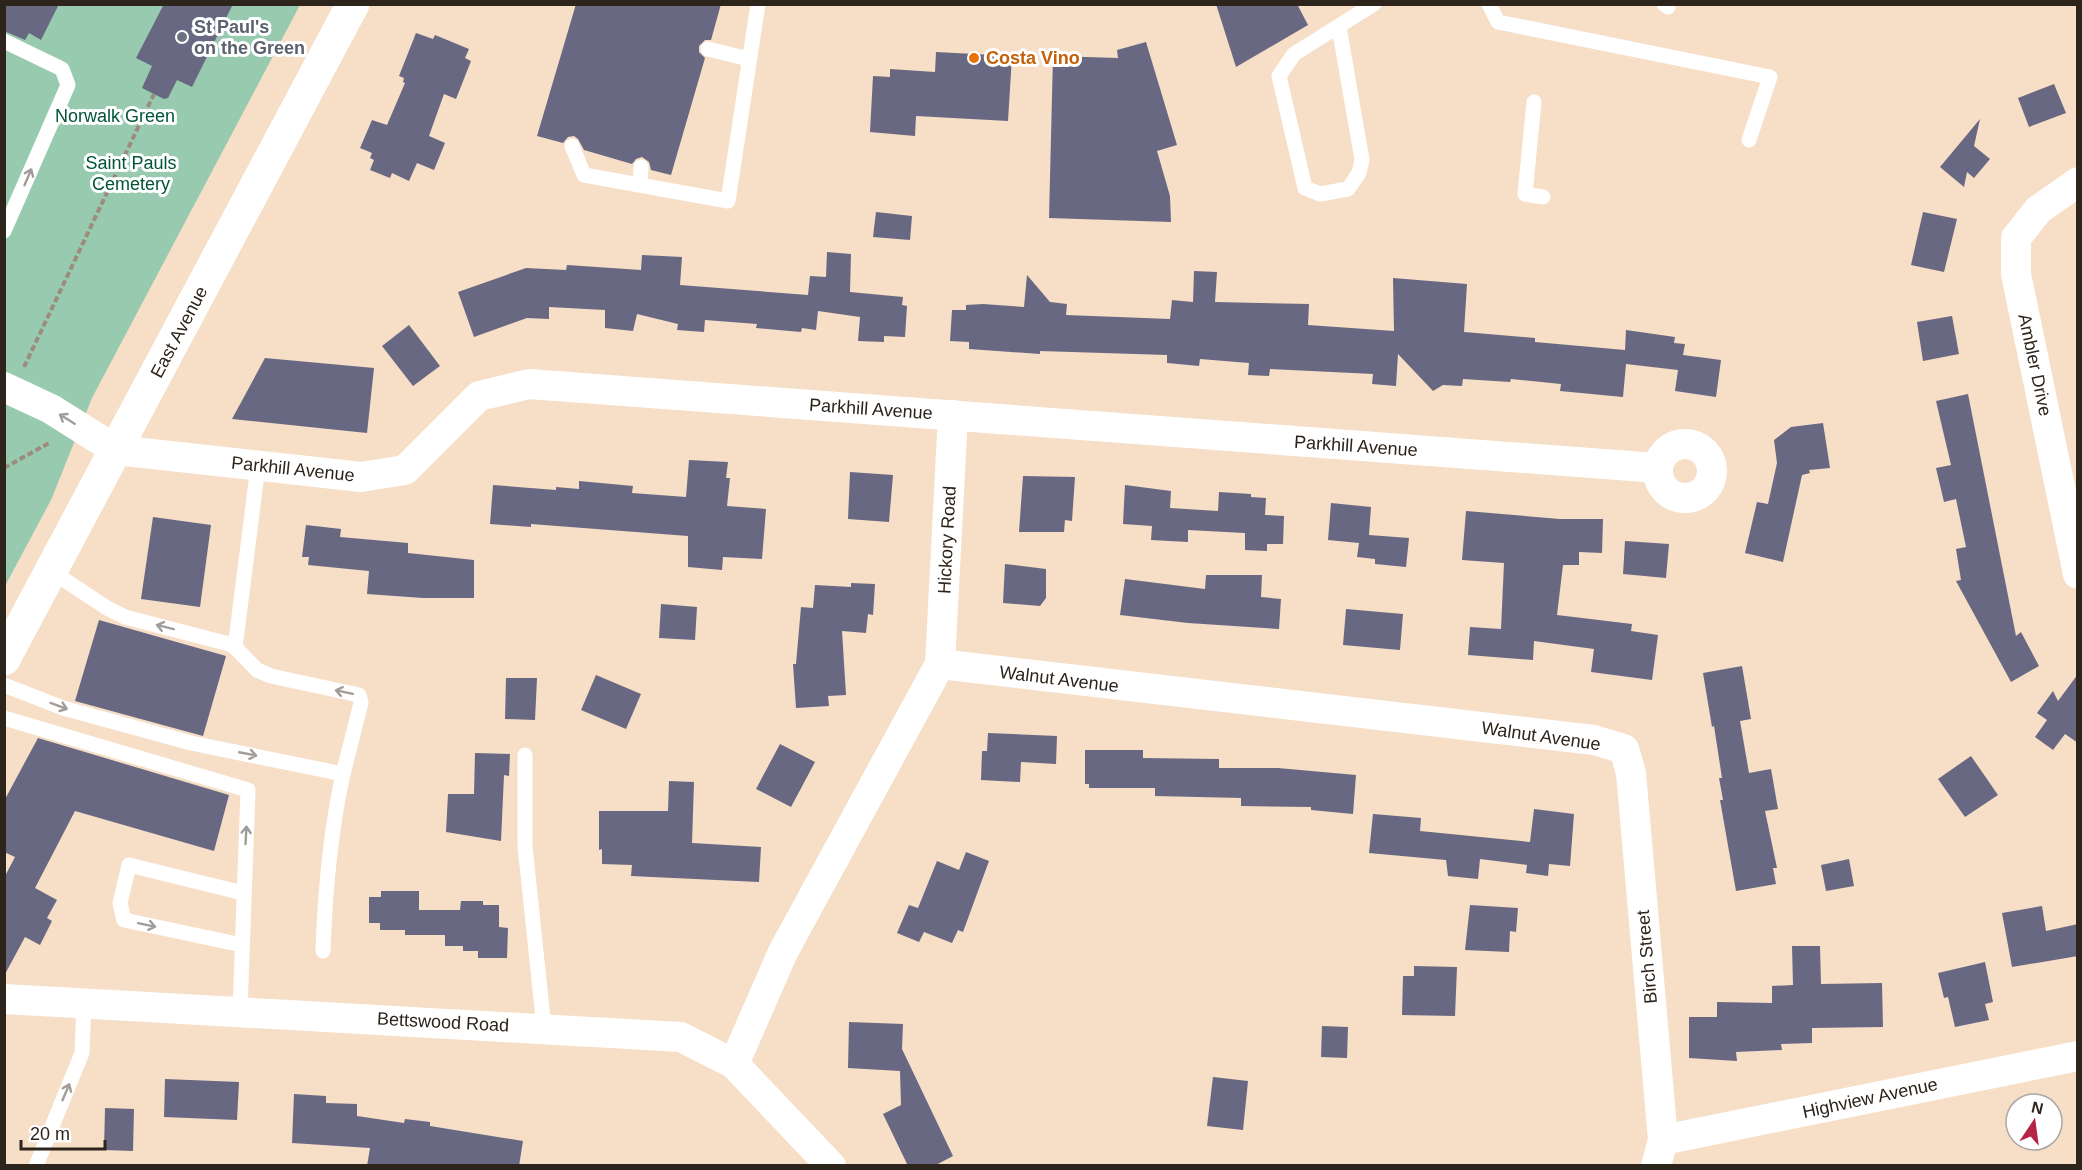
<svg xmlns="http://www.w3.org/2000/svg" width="2082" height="1170" font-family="Helvetica,sans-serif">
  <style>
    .green { fill: #97caaf }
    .building { fill: #696882 }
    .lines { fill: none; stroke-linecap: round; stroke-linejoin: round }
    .path { stroke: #9d8c7c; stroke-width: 4; stroke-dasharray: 6 3; stroke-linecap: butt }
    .lane { stroke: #fff; stroke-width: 15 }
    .street { stroke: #fff; stroke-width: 30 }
    .primary { stroke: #fff; stroke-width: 33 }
    .oneway { stroke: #a09c99 }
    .worship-dot { fill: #6b7280; stroke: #fff; stroke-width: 2 }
    .food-dot { fill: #e8710a; stroke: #fff; stroke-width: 2 }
    .labels { text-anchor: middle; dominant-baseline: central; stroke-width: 6; stroke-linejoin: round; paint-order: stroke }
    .worship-label { font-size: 18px; font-weight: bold; fill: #5b616d; stroke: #fff; text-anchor: start }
    .food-label { font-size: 18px; font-weight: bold; fill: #c56008; stroke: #fff; text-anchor: start }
    .park-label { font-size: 18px; fill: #005537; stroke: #fff }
    .street-label { font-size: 18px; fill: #2d241c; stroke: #fff }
  </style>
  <rect width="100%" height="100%" fill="#f6dec7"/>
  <!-- green -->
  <path class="green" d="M 5,5 L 300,5 L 92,398 L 51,500 L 5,586 Z"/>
  <!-- building -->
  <g class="building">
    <path d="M 4,4 L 59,4 L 41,40 L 29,33 L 25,40 L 4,31 Z"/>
    <path d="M 164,4 L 233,4 L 192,87 L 177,80 L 168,98 L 164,99 L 142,88 L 152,66 L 136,58 Z"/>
    <path d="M 576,4 L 721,4 L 711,40 L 705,40 L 699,46 L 699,52 L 705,58 L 671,175 L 651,170 L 649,162 L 642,157 L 636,159 L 632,164 L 584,150 L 578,139 L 574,136 L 568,137 L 563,143 L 537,136 Z"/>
    <path d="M 1216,4 L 1297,4 L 1308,25 L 1236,67 Z"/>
    <path d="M 416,33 L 433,39 L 435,35 L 469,49 L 465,58 L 471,61 L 456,99 L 444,94 L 429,136 L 445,143 L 434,170 L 417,163 L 409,181 L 392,173 L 390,178 L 370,170 L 374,160 L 370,158 L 372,153 L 360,148 L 372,120 L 387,125 L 405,83 L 403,82 L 404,78 L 399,76 Z"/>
    <path d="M 1146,42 L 1177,145 L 1157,151 L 1170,196 L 1171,222 L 1049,218 L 1053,56 L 1118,58 L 1117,50 Z"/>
    <path d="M 936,52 L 1012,56 L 1008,121 L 916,116 L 915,136 L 870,132 L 873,76 L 890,77 L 890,69 L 935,72 Z"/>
    <path d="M 2054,84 L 2066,113 L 2029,127 L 2018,98 Z"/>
    <path d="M 1980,119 L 1974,146 L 1990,159 L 1974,178 L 1967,172 L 1964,187 L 1940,167 Z"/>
    <path d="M 876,212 L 912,216 L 910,240 L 873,237 Z"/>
    <path d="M 1923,212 L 1957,219 L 1944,272 L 1911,265 Z"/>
    <path d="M 827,252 L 851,254 L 850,292 L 903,297 L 902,305 L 907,306 L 905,337 L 884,336 L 884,342 L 858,341 L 860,317 L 818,311 L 816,330 L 802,328 L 801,332 L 756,328 L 757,324 L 705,320 L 704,332 L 677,330 L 678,324 L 637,314 L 633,331 L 605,328 L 605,310 L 549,307 L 549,319 L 527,318 L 474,337 L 458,292 L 526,268 L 566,270 L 567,265 L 641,270 L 642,255 L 682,257 L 680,285 L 808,295 L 810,276 L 826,277 Z"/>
    <path d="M 1194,271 L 1217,272 L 1215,302 L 1309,304 L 1308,325 L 1394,331 L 1393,278 L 1467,284 L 1464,332 L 1535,338 L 1535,342 L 1625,350 L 1626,330 L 1675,337 L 1674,343 L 1685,344 L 1683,355 L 1721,360 L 1716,397 L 1675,391 L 1678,370 L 1626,364 L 1623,397 L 1560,391 L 1561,384 L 1511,379 L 1510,382 L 1463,379 L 1462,386 L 1443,385 L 1433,391 L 1398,354 L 1396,386 L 1372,384 L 1373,374 L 1270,369 L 1269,376 L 1248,375 L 1249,363 L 1200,359 L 1199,366 L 1167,363 L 1167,355 L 1040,351 L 1040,354 L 969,349 L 969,342 L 950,341 L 952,310 L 966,310 L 966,305 L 983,304 L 1024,307 L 1027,275 L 1050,302 L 1067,304 L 1066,315 L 1170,319 L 1172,300 L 1193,302 Z"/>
    <path d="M 1952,316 L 1959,354 L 1923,361 L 1917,322 Z"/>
    <path d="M 409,325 L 440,366 L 413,386 L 382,346 Z"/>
    <path d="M 265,358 L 374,368 L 367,433 L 232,419 Z"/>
    <path d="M 1968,394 L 2016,636 L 2021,632 L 2039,666 L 2011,682 L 1956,581 L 1961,580 L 1956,549 L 1966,547 L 1956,499 L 1944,502 L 1936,468 L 1951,465 L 1936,401 Z"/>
    <path d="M 1823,423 L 1830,468 L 1809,470 L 1810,473 L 1802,475 L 1783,562 L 1745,553 L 1757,502 L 1768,504 L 1777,463 L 1774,440 L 1791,427 Z"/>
    <path d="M 689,460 L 728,462 L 726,478 L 730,478 L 727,506 L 766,509 L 762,559 L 723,557 L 722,570 L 688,567 L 688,536 L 531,524 L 531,527 L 490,524 L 493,485 L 556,490 L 556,487 L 579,489 L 579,481 L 633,486 L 632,493 L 686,497 Z"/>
    <path d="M 850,472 L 893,475 L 889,522 L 848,519 Z"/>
    <path d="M 1023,476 L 1075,477 L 1072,521 L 1065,520 L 1064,532 L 1019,532 Z"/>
    <path d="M 1125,485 L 1171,491 L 1170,508 L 1218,511 L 1219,492 L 1251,494 L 1251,497 L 1266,498 L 1265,515 L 1284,516 L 1283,544 L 1267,544 L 1267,551 L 1245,550 L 1245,533 L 1188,530 L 1188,542 L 1151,540 L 1152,526 L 1123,524 Z"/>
    <path d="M 1331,503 L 1371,507 L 1369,535 L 1409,538 L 1406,567 L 1375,564 L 1375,559 L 1357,557 L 1359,543 L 1328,540 Z"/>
    <path d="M 1466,511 L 1560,519 L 1603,519 L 1602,553 L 1579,552 L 1579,565 L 1563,565 L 1557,615 L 1632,624 L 1631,631 L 1658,635 L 1652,680 L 1591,672 L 1594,649 L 1534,641 L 1533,660 L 1468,655 L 1470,627 L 1501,629 L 1504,563 L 1462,560 Z"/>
    <path d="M 153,517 L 211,525 L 200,607 L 141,599 Z"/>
    <path d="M 306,525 L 341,529 L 340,537 L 408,543 L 408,553 L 474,560 L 474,598 L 423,598 L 367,594 L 369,571 L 308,565 L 309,557 L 302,557 Z"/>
    <path d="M 1625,541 L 1669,544 L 1666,578 L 1623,574 Z"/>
    <path d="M 1005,564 L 1046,569 L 1046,598 L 1040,606 L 1003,603 Z"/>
    <path d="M 1206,575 L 1262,575 L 1261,597 L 1281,599 L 1279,629 L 1188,623 L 1120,615 L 1125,579 L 1205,589 Z"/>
    <path d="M 851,583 L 875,584 L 873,615 L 868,614 L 866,633 L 842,631 L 846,695 L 828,696 L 829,706 L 796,708 L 793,664 L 796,664 L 801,607 L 813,608 L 815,585 L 851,587 Z"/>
    <path d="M 661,604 L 697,607 L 695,640 L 659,638 Z"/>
    <path d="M 1346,609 L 1403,614 L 1400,650 L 1343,645 Z"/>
    <path d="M 99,620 L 226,656 L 203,736 L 75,701 Z"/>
    <path d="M 1742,666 L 1751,719 L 1740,721 L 1749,773 L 1771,769 L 1778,809 L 1765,811 L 1777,868 L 1773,868 L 1776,884 L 1736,891 L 1720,800 L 1723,800 L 1719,778 L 1722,778 L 1714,726 L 1712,727 L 1703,673 Z"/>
    <path d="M 2078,674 L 2078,743 L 2065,734 L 2053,750 L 2035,737 L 2047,720 L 2037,713 L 2053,691 L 2058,701 Z"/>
    <path d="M 596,675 L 641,694 L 626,729 L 581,710 Z"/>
    <path d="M 506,678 L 537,678 L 535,720 L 505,719 Z"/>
    <path d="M 988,733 L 1057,736 L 1056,764 L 1021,762 L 1020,782 L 981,780 L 982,751 L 987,751 Z"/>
    <path d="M 38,738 L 229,795 L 214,851 L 75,811 L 35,888 L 57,900 L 47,918 L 52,921 L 40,945 L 25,937 L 4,976 L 4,878 L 15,857 L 4,852 L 4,801 Z"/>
    <path d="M 780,744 L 815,762 L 791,807 L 756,789 Z"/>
    <path d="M 1085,750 L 1143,750 L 1143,758 L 1219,759 L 1219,768 L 1278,768 L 1356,775 L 1353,814 L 1311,810 L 1311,807 L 1241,806 L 1241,798 L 1155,796 L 1155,788 L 1089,788 L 1089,784 L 1085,784 Z"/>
    <path d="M 475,753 L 510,754 L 509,776 L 504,775 L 501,841 L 446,832 L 448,794 L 474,794 Z"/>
    <path d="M 1971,756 L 1998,795 L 1965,817 L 1938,779 Z"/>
    <path d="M 669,781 L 694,782 L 692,843 L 761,847 L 759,882 L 631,876 L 632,865 L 602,864 L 602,849 L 599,850 L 599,811 L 668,811 Z"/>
    <path d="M 1534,809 L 1574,814 L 1570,866 L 1549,864 L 1548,876 L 1526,873 L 1527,865 L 1480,859 L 1478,879 L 1448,876 L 1446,860 L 1369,853 L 1373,814 L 1421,818 L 1420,831 L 1530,842 Z"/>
    <path d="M 966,852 L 989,861 L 963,932 L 958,930 L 952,943 L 924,932 L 919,942 L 897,933 L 909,905 L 918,908 L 937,861 L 959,870 Z"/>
    <path d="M 1849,859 L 1854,886 L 1826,891 L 1821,865 Z"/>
    <path d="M 381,891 L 419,891 L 419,910 L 460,910 L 461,901 L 483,901 L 483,905 L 499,905 L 499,927 L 508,928 L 507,958 L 478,958 L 478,951 L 463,951 L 463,946 L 445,946 L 445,935 L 405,935 L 405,930 L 380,930 L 380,923 L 369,923 L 369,897 L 381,897 Z"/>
    <path d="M 1470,905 L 1518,908 L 1516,932 L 1510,931 L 1509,952 L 1465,950 Z"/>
    <path d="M 2042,906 L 2046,931 L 2078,924 L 2078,956 L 2012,967 L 2002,913 Z"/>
    <path d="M 1792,946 L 1820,946 L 1821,984 L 1882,983 L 1883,1027 L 1812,1028 L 1812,1043 L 1781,1044 L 1782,1050 L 1736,1052 L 1737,1061 L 1689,1058 L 1689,1017 L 1717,1017 L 1717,1002 L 1772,1003 L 1772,986 L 1793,985 Z"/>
    <path d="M 1985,962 L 1993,1002 L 1985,1004 L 1989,1020 L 1955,1027 L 1948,997 L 1944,998 L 1938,973 Z"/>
    <path d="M 1414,966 L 1457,967 L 1455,1016 L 1402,1015 L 1403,976 L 1414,976 Z"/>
    <path d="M 849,1022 L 903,1024 L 902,1049 L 953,1156 L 934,1166 L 908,1166 L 883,1114 L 901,1105 L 900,1071 L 848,1068 Z"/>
    <path d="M 1322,1026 L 1348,1027 L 1347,1058 L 1321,1057 Z"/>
    <path d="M 1213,1077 L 1248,1081 L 1243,1130 L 1207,1126 Z"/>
    <path d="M 165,1079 L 239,1082 L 237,1120 L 164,1117 Z"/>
    <path d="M 294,1094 L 326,1096 L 326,1103 L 357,1104 L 357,1116 L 404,1123 L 405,1119 L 430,1122 L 430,1126 L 523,1141 L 519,1166 L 367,1166 L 370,1148 L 292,1143 Z"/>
    <path d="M 105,1108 L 134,1109 L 133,1151 L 104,1150 Z"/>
  </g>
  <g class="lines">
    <!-- path -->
    <g class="path">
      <path d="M 24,367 L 154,94"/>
      <path d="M 4,468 L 49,443"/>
    </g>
    <!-- lane -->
    <g class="lane">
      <path d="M 1489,4 L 1498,22 L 1770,77 L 1749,140"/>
      <path d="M 1664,4 L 1668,7"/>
      <path d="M 1339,27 L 1362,160 L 1359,173 L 1348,189 L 1320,194 L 1305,188 L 1279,76 L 1294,54 L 1374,4"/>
      <path d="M 4,41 L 62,69 L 68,85 L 4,231"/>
      <path d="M 708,49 L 749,59"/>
      <path d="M 1534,102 L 1525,194 L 1543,197"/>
      <path d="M 572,146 L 584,175 L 728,201 L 758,4"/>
      <path d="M 640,185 L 641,167"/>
      <path d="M 235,648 L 258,466"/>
      <path d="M 4,685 L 63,708 L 191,743 L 343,774 L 361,703 L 359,695 L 271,676 L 257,670 L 233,645 L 125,617 L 107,608 L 51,571"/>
      <path d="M 4,718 L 248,790 L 240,1011"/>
      <path d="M 525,755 L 525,846 L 544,1028"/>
      <path d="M 242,945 L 124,920 L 120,903 L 129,865 L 243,893"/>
      <path d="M 323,951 C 325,891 330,833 343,774"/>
      <path d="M 36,1166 L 82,1053 L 84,1003"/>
    </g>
    <!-- street -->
    <g class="street">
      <path d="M 2078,182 L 2038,210 L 2016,238 L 2016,274 L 2078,574"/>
      <path d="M 4,387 L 51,409 L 116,450 L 361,477 L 405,470 L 479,396 L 529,384 L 1658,468"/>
      <circle cx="1685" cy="471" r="27"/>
      <path d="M 940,664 L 1594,740 L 1624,749 L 1631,773 L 1663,1140 L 1656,1166"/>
      <path d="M 4,999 L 681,1037 L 734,1064 L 831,1166"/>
      <path d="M 734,1064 L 783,952 L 940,664 L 953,415"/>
      <path d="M 1663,1140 L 2078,1056"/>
    </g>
    <!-- primary -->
    <path class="primary" d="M 4,659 L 353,4"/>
  </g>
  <!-- one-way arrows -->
  <defs><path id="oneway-shaft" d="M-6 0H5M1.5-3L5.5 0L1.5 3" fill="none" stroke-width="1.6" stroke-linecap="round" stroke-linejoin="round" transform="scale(1.5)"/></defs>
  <g class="oneway">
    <use href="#oneway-shaft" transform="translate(28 177) rotate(-67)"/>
    <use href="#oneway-shaft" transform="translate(67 419) rotate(-148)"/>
    <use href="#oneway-shaft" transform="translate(165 627) rotate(-166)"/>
    <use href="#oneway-shaft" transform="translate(344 692) rotate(-168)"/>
    <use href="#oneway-shaft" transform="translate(59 706) rotate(20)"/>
    <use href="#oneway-shaft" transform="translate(248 754) rotate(11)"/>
    <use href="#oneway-shaft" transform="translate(246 835) rotate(-87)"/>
    <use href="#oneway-shaft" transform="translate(147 925) rotate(12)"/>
    <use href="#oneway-shaft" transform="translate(66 1092) rotate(-67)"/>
  </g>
  <!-- markers -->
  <circle class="worship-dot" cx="182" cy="37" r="6"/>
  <circle class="food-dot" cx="974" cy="58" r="6"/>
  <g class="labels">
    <!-- worship labels -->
    <g class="worship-label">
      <text x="194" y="27">St Paul's<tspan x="194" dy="21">on the Green</tspan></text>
    </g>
    <!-- food labels -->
    <g class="food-label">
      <text x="986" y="58">Costa Vino</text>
    </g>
    <!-- park labels -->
    <g class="park-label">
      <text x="115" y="116">Norwalk Green</text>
      <text x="131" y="163">Saint Pauls<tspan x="131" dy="21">Cemetery</tspan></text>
    </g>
    <!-- street labels -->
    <g class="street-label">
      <text transform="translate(179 332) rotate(-62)">East Avenue</text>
      <text transform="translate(2035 365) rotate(78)">Ambler Drive</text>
      <text transform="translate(871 409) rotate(4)">Parkhill Avenue</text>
      <text transform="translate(1356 446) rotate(4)">Parkhill Avenue</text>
      <text transform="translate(293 469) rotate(6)">Parkhill Avenue</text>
      <text transform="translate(947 540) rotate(-87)">Hickory Road</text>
      <text transform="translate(1059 679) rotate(7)">Walnut Avenue</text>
      <text transform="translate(1541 736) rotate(8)">Walnut Avenue</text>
      <text transform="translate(1647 957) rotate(-95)">Birch Street</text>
      <text transform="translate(443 1022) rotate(3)">Bettswood Road</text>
      <text transform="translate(1870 1098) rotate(-12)">Highview Avenue</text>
    </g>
  </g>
  <!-- border -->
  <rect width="2082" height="1170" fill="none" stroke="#2d241c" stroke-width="12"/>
  <!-- north arrow -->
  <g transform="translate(2034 1122) rotate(13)"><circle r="28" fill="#ffffff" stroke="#aba7a4" stroke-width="1.5"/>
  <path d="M0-4.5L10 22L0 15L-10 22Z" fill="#b52345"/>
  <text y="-9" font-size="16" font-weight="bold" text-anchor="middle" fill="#2d241c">N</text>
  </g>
  <!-- scale -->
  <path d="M21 1140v9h84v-9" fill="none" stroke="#2d241c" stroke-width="3"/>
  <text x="30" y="1140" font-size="18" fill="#2d241c" stroke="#ffffff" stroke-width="4.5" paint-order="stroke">20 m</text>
</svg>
